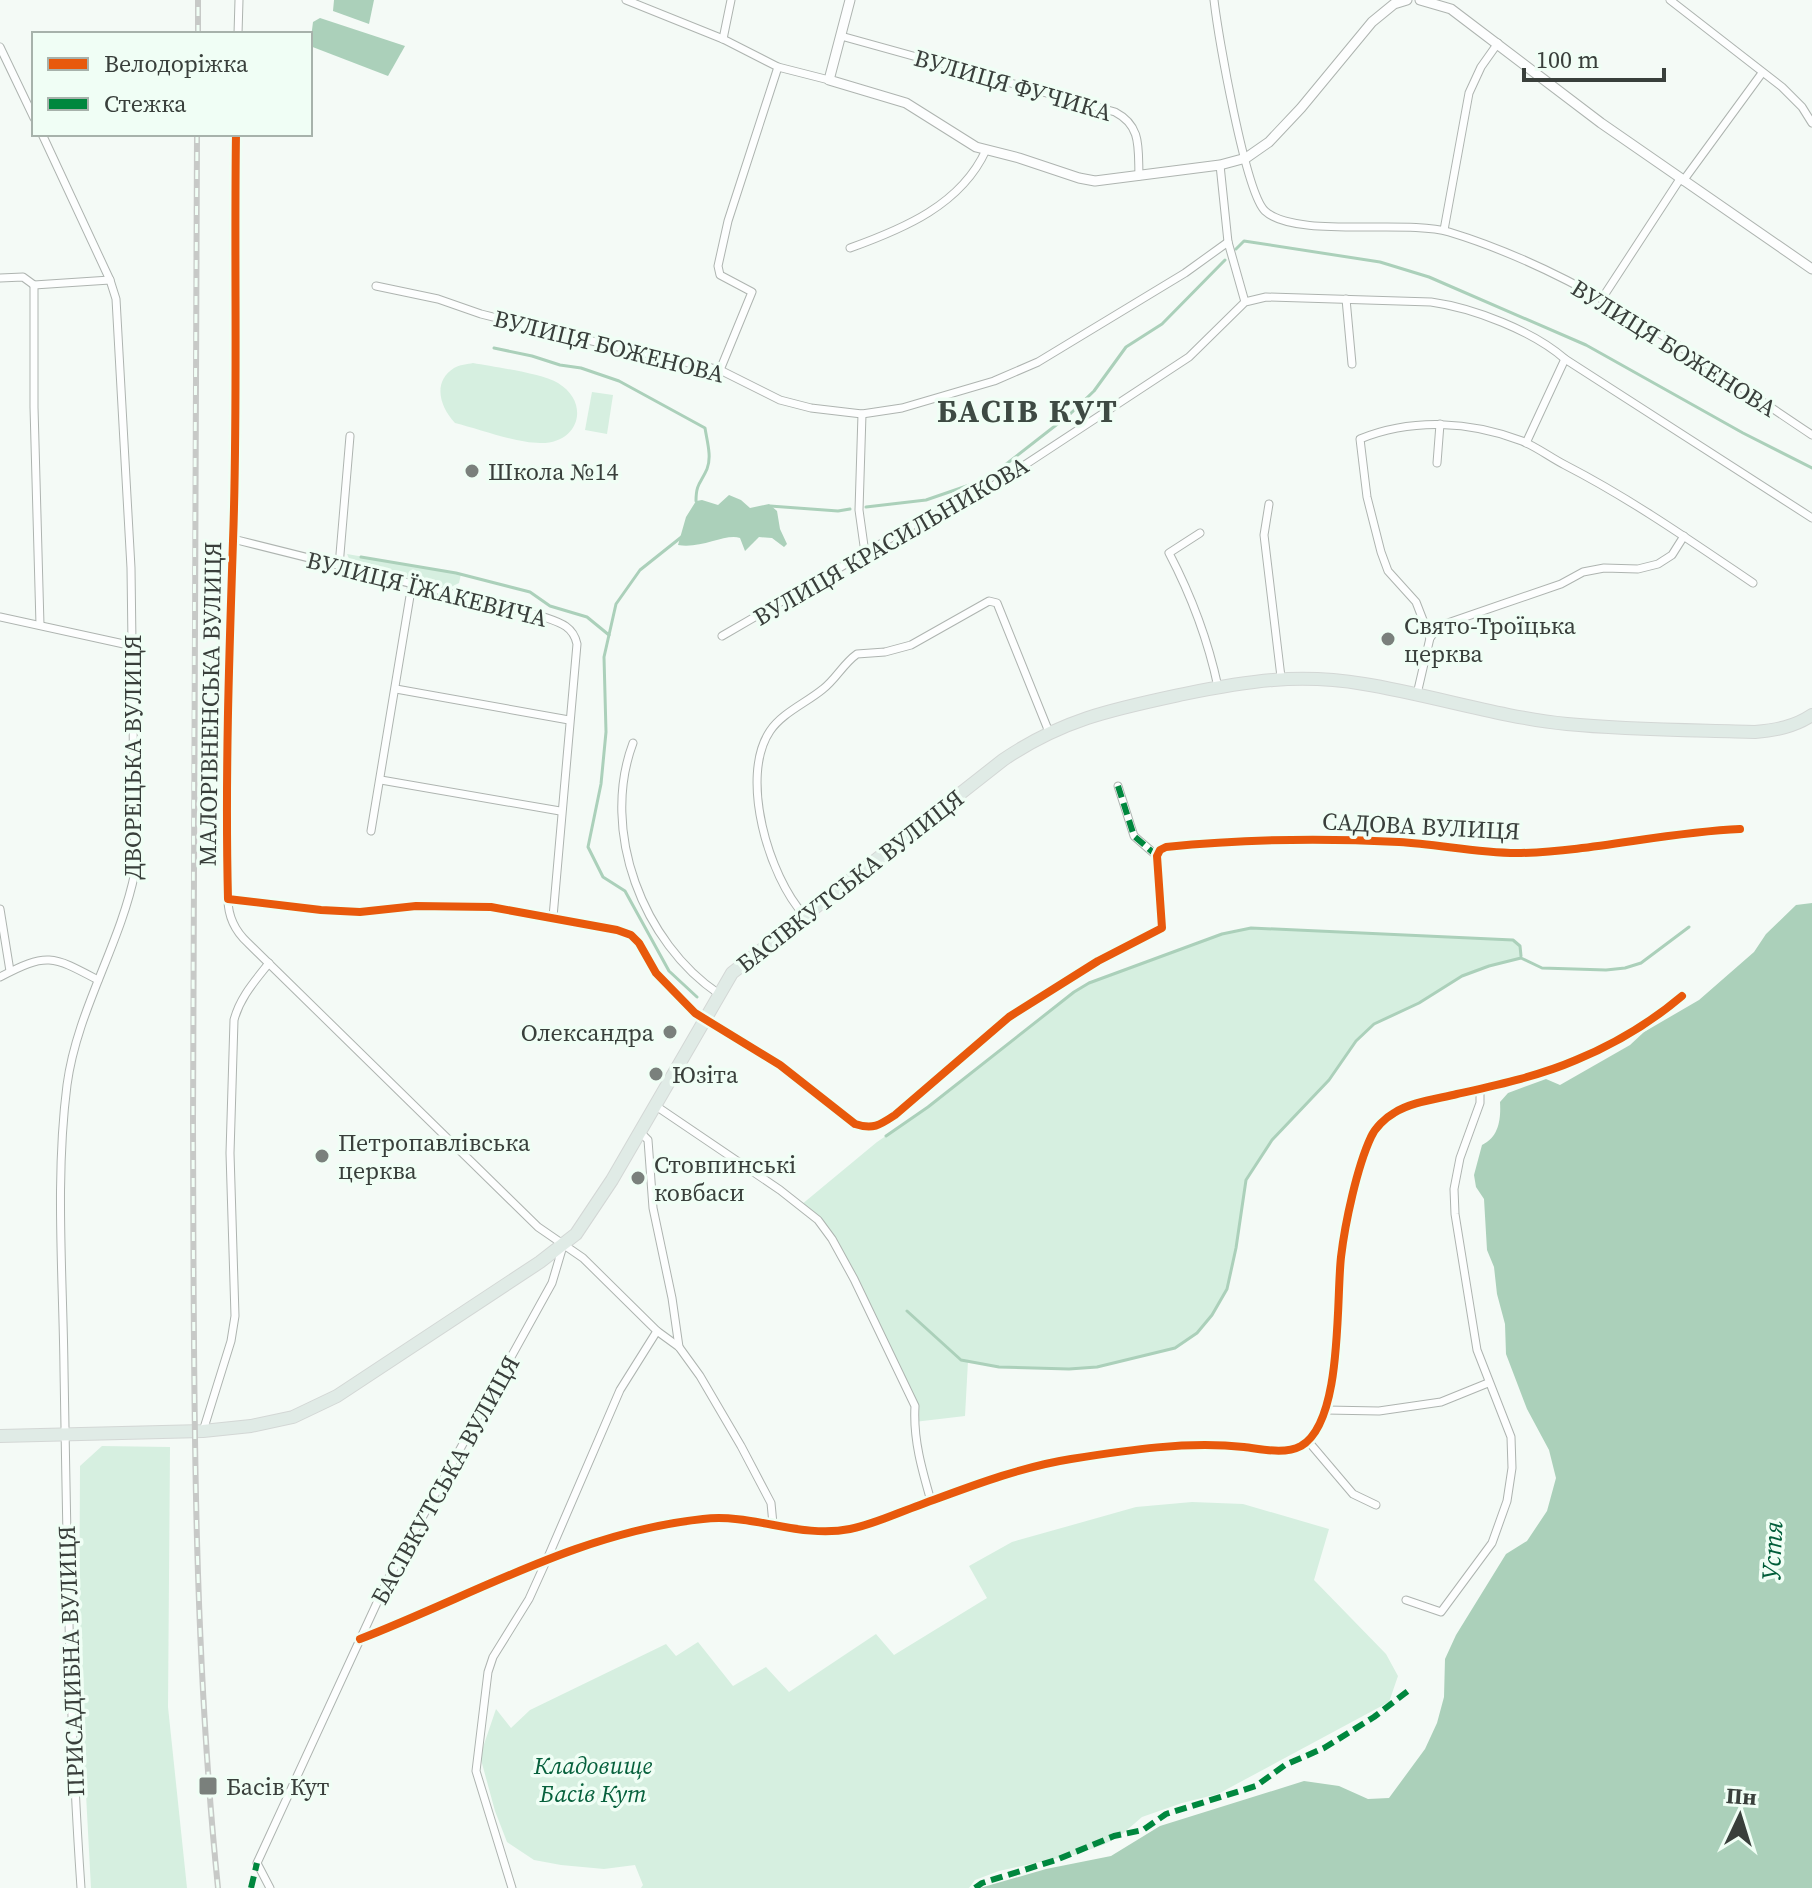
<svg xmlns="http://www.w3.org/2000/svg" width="1812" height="1888" font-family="'Source Serif 4',serif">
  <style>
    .green { fill: #d6efe0 }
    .water { fill: #abd0ba }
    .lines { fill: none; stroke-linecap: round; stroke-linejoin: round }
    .stream { stroke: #abd0ba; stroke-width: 3 }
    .minor-casing { stroke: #aeb4b0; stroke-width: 9 }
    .tertiary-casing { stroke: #aeb4b0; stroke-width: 11 }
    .primary-casing { stroke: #d3d7d5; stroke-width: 14 }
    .minor { stroke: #fdfefe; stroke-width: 7 }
    .tertiary { stroke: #fdfefe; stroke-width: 9 }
    .primary { stroke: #e0ebe6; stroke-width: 12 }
    .rail-casing { stroke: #c7c9c7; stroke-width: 6 }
    .rail { stroke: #f0fef5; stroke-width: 3; stroke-dasharray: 9; stroke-linecap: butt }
    .quiet { stroke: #00873e; stroke-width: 6; stroke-dasharray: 12 6; stroke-linecap: butt }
    .cycleway-casing { stroke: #f0fef5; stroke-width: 13 }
    .cycleway { stroke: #e8590c; stroke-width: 8 }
    .poi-dot { fill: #7a807c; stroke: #f0fef5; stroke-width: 3 }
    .labels { text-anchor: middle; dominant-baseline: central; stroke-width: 7; stroke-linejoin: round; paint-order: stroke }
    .street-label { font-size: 24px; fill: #393f3b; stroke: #f0fef5 }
    .poi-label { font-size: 24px; fill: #393f3b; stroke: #f0fef5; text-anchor: start }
    .park-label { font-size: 24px; font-style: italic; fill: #06603c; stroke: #f0fef5 }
    .water-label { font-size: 26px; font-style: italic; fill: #005d39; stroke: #f0fef5 }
    .district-label { font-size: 32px; font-weight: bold; letter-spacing: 2px; fill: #3e4a43; stroke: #f0fef5 }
  </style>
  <rect width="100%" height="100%" fill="#f4faf6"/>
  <!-- green -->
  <g class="green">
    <path d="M 473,363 C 494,367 541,373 558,383 C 591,403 579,444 540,443 C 516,443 479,429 455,423 C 440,407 432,382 454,368 C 459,365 468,364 473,363 Z"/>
    <path d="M 592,392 L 613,395 L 607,434 L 585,430 Z"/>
    <path d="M 347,554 L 456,573 L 461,574 L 459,583 L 449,588 L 351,563 Z"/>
    <path d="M 1251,928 L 1513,940 L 1520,946 L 1521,958 L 1489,966 L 1462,976 L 1419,1003 L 1374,1024 L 1356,1041 L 1329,1080 L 1272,1140 L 1246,1180 L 1236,1248 L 1227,1289 L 1212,1315 L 1197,1333 L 1175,1348 L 1097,1367 L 1069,1369 L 999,1367 L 968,1361 L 965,1416 L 914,1422 L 914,1406 L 832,1239 L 801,1205 L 877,1142 L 928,1107 L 1074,992 L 1089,983 L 1222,934 Z"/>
    <path d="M 102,1446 L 170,1447 L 168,1707 L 187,1888 L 91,1888 L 79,1663 L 80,1466 Z"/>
    <path d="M 1192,1502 L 1243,1504 L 1329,1529 L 1314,1580 L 1386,1654 L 1398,1676 L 1389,1702 L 1218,1794 L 1182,1803 L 1142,1817 L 1120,1836 L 1103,1845 L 1077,1854 L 999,1871 L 975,1880 L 969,1888 L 641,1888 L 643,1885 L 635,1865 L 604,1869 L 561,1865 L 534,1860 L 507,1842 L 495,1811 L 480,1756 L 496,1709 L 511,1728 L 530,1710 L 666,1644 L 676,1656 L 698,1642 L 733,1686 L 766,1667 L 789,1692 L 876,1634 L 894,1655 L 987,1598 L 969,1566 L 1012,1542 L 1136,1507 Z"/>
  </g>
  <!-- water -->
  <g class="water">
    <path d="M 334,0 L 374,0 L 369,24 L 333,11 Z"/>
    <path d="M 320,18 L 405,46 L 388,76 L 310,46 L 313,22 Z"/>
    <path d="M 729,495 L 741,500 L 750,508 L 769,504 L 777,511 L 780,529 L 787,544 L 784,547 L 772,538 L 759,537 L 745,551 L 740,538 C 726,533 702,549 678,545 L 686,517 L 696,501 L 702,500 L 718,505 Z"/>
    <path d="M 1812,903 L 1812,1888 L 980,1888 L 1046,1869 L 1111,1856 L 1160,1826 L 1304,1781 L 1339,1786 L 1368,1799 L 1389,1798 L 1425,1749 L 1437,1723 L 1444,1697 L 1445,1659 L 1456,1635 L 1506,1554 L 1527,1541 L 1547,1511 L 1556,1478 L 1549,1450 L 1527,1409 L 1506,1354 L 1505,1324 L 1497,1294 L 1494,1267 L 1487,1250 L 1484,1199 L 1476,1187 L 1474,1175 L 1482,1145 C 1499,1137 1501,1119 1500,1102 L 1508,1093 L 1546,1079 L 1560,1085 L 1630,1045 L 1644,1032 L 1699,1000 L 1754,952 L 1766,934 L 1796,905 Z"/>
  </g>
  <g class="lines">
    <!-- stream -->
    <g class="stream">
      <path d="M 1236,249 L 1244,241 L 1380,262 L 1429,277 L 1586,345 L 1743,433 L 1812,468"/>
      <path d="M 494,348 L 532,356 L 560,365 L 581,368 L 619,381 L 705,428 C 707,441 712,457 707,469 C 701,483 696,483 696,501"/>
      <path d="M 770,506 L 838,511 L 850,509"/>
      <path d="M 866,507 L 926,500 L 987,479 L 1069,415 L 1094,391 L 1126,347 L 1162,324 L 1225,260"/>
      <path d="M 684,535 L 640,570 L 616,604 L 604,657 L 606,732 L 601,784 L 588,847 L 603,877 L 625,891 L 669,971 L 697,997"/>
      <path d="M 361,557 L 456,573 L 530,592 L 550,606 L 587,617 L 609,635"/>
      <path d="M 886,1136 L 928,1107 L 1074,992 L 1089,983 L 1222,934 L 1251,928 L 1513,940 L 1520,946 L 1521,956"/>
      <path d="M 907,1311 L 961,1360 L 999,1367 L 1069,1369 L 1097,1367 L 1175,1348 L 1197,1333 L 1212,1315 L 1227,1289 L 1236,1248 L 1246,1180 L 1272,1140 L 1329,1080 L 1356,1041 L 1374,1024 L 1419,1003 L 1462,976 L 1489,966 L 1521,958 L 1542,968 L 1606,970 L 1625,968 L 1641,963 L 1689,927"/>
    </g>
    <!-- minor casing -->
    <g class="minor-casing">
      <g id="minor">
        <path d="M 626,0 L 723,39 L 778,67 L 829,80"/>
        <path d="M 1214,0 C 1218,34 1245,192 1265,211 C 1295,239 1407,219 1449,232 C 1584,273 1696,358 1812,435"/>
        <path d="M 1670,0 L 1782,87 L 1802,107 L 1812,123"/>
        <path d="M 238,34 L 239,0"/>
        <path d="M 841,36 L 1115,112 C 1142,126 1138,148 1139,176"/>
        <path d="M 723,39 L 731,0"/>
        <path d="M 0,47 L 34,118"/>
        <path d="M 42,134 L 110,280 L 116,299 L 131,568 L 135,872 C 120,946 77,1010 67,1085 C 55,1178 63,1275 64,1369 C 67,1542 69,1715 81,1888"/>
        <path d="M 236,134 C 234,270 238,405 233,541 C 229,660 225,779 228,899 L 321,910 L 360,912 L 416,906 L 491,907 L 617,930 L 631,935 L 639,943 L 656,973 L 695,1013 L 780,1065 L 855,1124 C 873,1130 880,1125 895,1115 L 1009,1017 L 1098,961 L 1162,928 L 1157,856 L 1160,850 L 1166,847 C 1244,839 1321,838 1399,842 C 1439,844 1480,854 1521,853 C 1594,851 1666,832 1740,829"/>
        <path d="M 1220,165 L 1228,242 L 1245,302"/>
        <path d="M 1683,181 L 1762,73"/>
        <path d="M 1444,230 L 1469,93 L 1481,67 L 1498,43"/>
        <path d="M 850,248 C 903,229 961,205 986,150"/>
        <path d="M 0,278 L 23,277 L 34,285 L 110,280"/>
        <path d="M 34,285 L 34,407 L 40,625"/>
        <path d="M 376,286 L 438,299 L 481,314 L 561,334 L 720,370 L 780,400 L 811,408 L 862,414 L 902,408 L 994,381 L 1038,362 L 1185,273 L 1228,242"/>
        <path d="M 1603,297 L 1680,179"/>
        <path d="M 1346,299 L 1352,364"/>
        <path d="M 720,370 L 752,292 L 720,275 L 718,266 L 728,221 L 778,67"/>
        <path d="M 862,414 L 859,510 L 865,553"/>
        <path d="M 1526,443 L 1565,359"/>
        <path d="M 1437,463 L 1440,424"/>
        <path d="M 1269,504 L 1264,535 L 1281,677"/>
        <path d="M 1200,533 L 1169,553 C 1192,597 1208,640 1218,687"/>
        <path d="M 233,539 L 541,616 C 558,622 573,625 577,644 L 553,917"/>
        <path d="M 339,566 L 350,436"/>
        <path d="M 0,617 L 133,646"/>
        <path d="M 722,636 L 915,524 L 976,497 L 1189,357 L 1245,302 L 1266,297 L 1431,302 C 1474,308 1533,331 1565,359 L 1812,518"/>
        <path d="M 1430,638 L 1416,602 L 1388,571 L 1381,552 L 1367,497 L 1360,439 C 1412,418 1470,421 1522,441 C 1537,447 1551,458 1565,465 C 1631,499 1691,541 1753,583"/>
        <path d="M 396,689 L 569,720"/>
        <path d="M 1417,694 L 1430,638 L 1439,626 L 1561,584 L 1583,572 L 1604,568 L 1638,569 L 1658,564 L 1672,555 L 1684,536"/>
        <path d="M 633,743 C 600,831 643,943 719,994"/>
        <path d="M 381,780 L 560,811"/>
        <path d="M 1118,786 L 1134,836 L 1157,856"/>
        <path d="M 371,831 L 412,584"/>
        <path d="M 228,899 C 228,917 235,931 248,943 L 538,1227 L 583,1258 L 657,1331 L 679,1347 L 700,1376 L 741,1446 L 771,1503 L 773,1524"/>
        <path d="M 0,909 L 10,971"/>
        <path d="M 804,915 C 769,877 739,777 770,731 C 782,713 806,703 823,689 C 836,679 843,664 857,654 L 885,652 L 911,645 L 989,601 L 997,603 L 1049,732"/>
        <path d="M 0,977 C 47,952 53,956 98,980"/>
        <path d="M 656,1106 L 780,1190 L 818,1220 L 832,1239 L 854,1279 L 915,1406 C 913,1439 922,1470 931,1501"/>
        <path d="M 641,1133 L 648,1140 L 653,1208 L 672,1298 L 679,1347"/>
        <path d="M 1326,1410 L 1379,1411 L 1441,1402 L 1488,1383"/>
        <path d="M 203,1431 L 231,1341 L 235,1316 L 230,1153 L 234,1020 C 240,997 255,981 269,963"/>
        <path d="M 1308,1441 L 1353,1494 L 1376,1505"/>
        <path d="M 1406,1600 L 1441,1612 L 1492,1543 L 1507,1501 L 1512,1468 L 1511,1437 L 1477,1350 L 1455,1214 L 1454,1189 L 1460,1158 L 1480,1103 L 1480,1089"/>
        <path d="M 360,1639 C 474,1595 579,1532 703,1519 C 753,1513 800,1539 850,1529 C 875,1524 897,1513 920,1505 C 969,1487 1020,1467 1071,1459 C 1128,1450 1186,1441 1244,1447 C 1262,1449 1284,1455 1301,1446 C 1343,1422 1336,1301 1341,1257 C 1345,1223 1357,1167 1371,1137 C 1375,1128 1385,1118 1394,1113 C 1411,1102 1437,1099 1457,1094 C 1497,1085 1539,1076 1576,1060 C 1615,1044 1650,1023 1682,996"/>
        <path d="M 270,1888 L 257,1863 L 387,1581 L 552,1283 L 563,1246"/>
        <path d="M 512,1888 L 476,1771 L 488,1672 L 493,1657 L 529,1599 L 548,1557 L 620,1390 L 657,1331"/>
      </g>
    </g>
    <!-- tertiary casing -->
    <g class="tertiary-casing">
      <g id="tertiary">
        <path d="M 850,0 L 829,80 L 906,103 L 976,147 L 1019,158 L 1079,178 L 1095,181 L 1220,165 L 1246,158 L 1269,142 L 1301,108 L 1372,22 L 1394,4 L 1407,0"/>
        <path d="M 1420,0 L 1451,9 L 1601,123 L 1812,269"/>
      </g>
    </g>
    <!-- primary casing -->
    <g class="primary-casing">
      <path id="primary" d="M 0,1436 L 203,1431 L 251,1426 L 293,1417 L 337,1396 L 540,1262 L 576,1234 L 612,1180 L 732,973 L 1003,760 C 1063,719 1114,709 1184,694 C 1248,681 1298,673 1364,684 C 1432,695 1498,717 1567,724 C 1629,730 1692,730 1755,732 C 1776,730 1794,727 1812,715"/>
    </g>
    <!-- minor -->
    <use href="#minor" class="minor"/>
    <!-- tertiary -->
    <use href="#tertiary" class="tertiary"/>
    <!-- primary -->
    <use href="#primary" class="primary"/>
    <!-- rail casing -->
    <g class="rail-casing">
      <g id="rail">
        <path d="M 198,34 L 198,0"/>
        <path d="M 197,134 C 195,463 193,792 193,1122 C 194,1377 192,1633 218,1888"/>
      </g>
    </g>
    <!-- rail -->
    <use href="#rail" class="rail"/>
    <!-- quiet -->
    <g class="quiet">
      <path d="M 1118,786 L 1134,836 L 1157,856"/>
      <path d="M 251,1888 L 257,1863"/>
      <path d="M 975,1888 L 982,1883 L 1056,1860 L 1114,1836 L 1143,1830 L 1166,1814 L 1256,1786 L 1285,1765 L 1324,1748 L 1374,1717 L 1408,1691"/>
    </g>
    <!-- cycleway casing -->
    <g class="cycleway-casing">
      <g id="cycleway">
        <path d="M 236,134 C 234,270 238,405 233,541 C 229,660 225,779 228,899 L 321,910 L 360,912 L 416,906 L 491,907 L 617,930 L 631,935 L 639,943 L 656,973 L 695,1013 L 780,1065 L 855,1124 C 873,1130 880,1125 895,1115 L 1009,1017 L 1098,961 L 1162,928 L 1157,856 L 1160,850 L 1166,847 C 1244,839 1321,838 1399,842 C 1439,844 1480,854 1521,853 C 1594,851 1666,832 1740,829"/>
        <path d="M 360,1639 C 474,1595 579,1532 703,1519 C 753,1513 800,1539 850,1529 C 875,1524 897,1513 920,1505 C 969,1487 1020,1467 1071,1459 C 1128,1450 1186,1441 1244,1447 C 1262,1449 1284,1455 1301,1446 C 1343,1422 1336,1301 1341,1257 C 1345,1223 1357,1167 1371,1137 C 1375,1128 1385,1118 1394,1113 C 1411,1102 1437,1099 1457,1094 C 1497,1085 1539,1076 1576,1060 C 1615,1044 1650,1023 1682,996"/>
      </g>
    </g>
    <!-- cycleway -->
    <use href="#cycleway" class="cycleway"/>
  </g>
  <!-- markers -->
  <g class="poi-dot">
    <circle cx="472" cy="471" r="8"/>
    <circle cx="1388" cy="639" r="8"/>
    <circle cx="670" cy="1032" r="8"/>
    <circle cx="656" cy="1074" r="8"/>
    <circle cx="322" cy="1156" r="8"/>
    <circle cx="638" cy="1178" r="8"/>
    <rect x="198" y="1776" width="20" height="20" rx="4"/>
  </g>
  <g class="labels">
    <!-- street labels -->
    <g class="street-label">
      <text transform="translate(1013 85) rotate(16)">ВУЛИЦЯ ФУЧИКА</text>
      <text transform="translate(609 346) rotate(14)">ВУЛИЦЯ БОЖЕНОВА</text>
      <text transform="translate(1674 348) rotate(32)">ВУЛИЦЯ БОЖЕНОВА</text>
      <text transform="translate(891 541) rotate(-30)">ВУЛИЦЯ КРАСИЛЬНИКОВА</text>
      <text transform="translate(427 589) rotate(14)">ВУЛИЦЯ ЇЖАКЕВИЧА</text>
      <text transform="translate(210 704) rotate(-89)">МАЛОРІВНЕНСЬКА ВУЛИЦЯ</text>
      <text transform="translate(132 757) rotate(-90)">ДВОРЕЦЬКА ВУЛИЦЯ</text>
      <text transform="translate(1421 826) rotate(3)">САДОВА ВУЛИЦЯ</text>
      <text transform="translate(850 881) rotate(-38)">БАСІВКУТСЬКА ВУЛИЦЯ</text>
      <text transform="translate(445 1480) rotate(-61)">БАСІВКУТСЬКА ВУЛИЦЯ</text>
      <text transform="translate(71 1661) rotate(-92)">ПРИСАДИБНА ВУЛИЦЯ</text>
    </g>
    <!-- poi labels -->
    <g class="poi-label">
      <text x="488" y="471">Школа №14</text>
      <text x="1404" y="625">Свято-Троїцька<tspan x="1404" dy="28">церква</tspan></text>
      <text x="654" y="1032" text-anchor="end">Олександра</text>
      <text x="672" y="1074">Юзіта</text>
      <text x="338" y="1142">Петропавлівська<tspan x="338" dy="28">церква</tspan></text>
      <text x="654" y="1164">Стовпинські<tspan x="654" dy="28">ковбаси</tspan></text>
      <text x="226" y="1786">Басів Кут</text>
    </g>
    <!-- park labels -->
    <g class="park-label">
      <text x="593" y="1765">Кладовище<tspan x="593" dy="28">Басів Кут</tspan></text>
    </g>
    <!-- water labels -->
    <g class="water-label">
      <text transform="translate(1772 1551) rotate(-87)">Устя</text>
    </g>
    <!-- district labels -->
    <g class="district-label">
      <text x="1028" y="411">БАСІВ КУТ</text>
    </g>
  </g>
  <!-- legend -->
  <rect x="32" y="32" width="280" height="104" fill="#f0fef5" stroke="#a7b2ab" stroke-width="2"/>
  <rect x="48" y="58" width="40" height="12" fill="#e8590c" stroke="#a7b2ab" stroke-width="2"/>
  <text x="104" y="72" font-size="24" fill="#393f3b">Велодоріжка</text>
  <rect x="48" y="98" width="40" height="12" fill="#00873e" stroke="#a7b2ab" stroke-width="2"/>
  <text x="104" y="112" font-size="24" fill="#393f3b">Стежка</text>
  <!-- north arrow -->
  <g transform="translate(1740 1816) rotate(4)" stroke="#f0fef5" stroke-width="6" paint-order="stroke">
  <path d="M0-6L14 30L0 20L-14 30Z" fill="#393f3b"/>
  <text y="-12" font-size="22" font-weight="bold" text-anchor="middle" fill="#393f3b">Пн</text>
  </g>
  <!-- scale -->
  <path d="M1524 68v12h140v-12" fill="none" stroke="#393f3b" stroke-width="4"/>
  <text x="1536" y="68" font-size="24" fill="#393f3b" stroke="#f0fef5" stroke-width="6" paint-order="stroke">100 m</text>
</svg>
